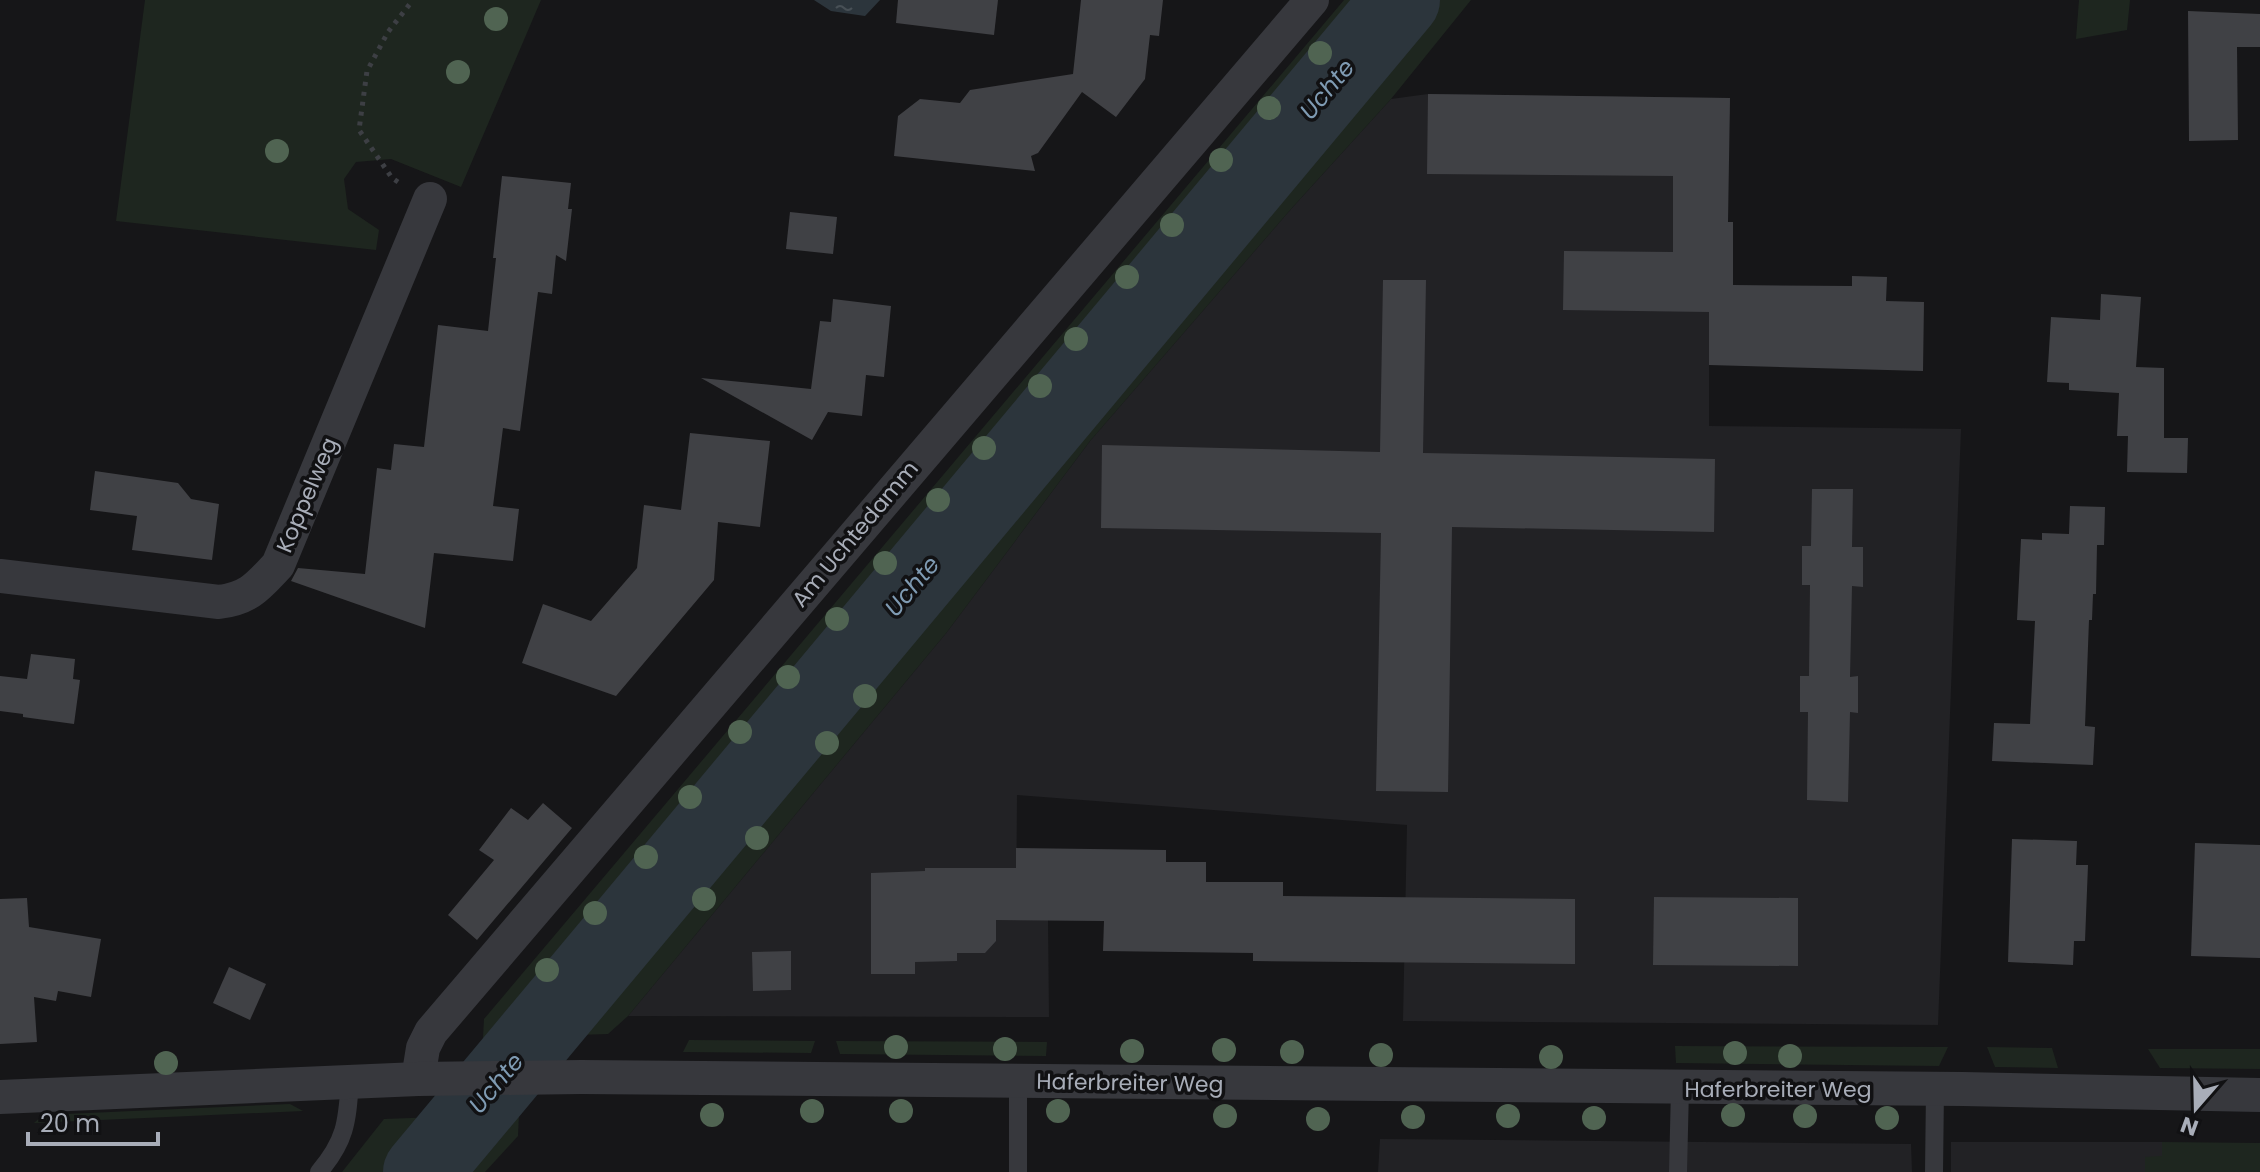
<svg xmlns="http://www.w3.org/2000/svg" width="2260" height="1172" font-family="Poppins,sans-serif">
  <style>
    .built { fill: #222225 }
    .grass { fill: #1e261f }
    .water { fill: url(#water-ripples) }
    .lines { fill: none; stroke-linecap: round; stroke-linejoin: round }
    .river { stroke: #2c353c; stroke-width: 78 }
    .building { fill: #404145 }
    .path { stroke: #3d3f44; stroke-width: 5; stroke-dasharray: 4 6; stroke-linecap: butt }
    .lane { stroke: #37383d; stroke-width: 18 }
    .street { stroke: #37383d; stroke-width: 34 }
    .tree { fill: #506452 }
    .labels { text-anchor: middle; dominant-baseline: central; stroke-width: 7; stroke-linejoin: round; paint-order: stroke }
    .street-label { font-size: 22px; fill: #a8adb8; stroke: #111113 }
    .water-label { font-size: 24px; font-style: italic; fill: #7f9bb3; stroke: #111113 }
  </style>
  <defs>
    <pattern id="water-ripples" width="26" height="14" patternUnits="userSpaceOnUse" patternTransform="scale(2)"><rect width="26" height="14" fill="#2c353c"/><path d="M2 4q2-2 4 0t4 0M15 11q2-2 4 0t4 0" fill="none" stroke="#485056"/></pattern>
  </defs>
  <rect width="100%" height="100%" fill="#161618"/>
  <!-- built -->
  <g class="built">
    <path d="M 1428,94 L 1730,98 L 1726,222 L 1673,223 L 1673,248 L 1709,270 L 1709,426 L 1961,429 L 1938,1025 L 1403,1021 L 1407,825 L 1017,795 L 1016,919 L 1048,920 L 1049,1017 L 628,1016 L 947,632 L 1090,441 L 1291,209 L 1391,99 Z"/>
    <path d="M 1380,1139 L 1911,1144 L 1912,1172 L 1378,1172 Z"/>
    <path d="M 1951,1142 L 2162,1142 L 2163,1172 L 1951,1172 Z"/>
  </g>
  <!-- grass -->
  <g class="grass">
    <path d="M 145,0 L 541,0 L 461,187 L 391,159 L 356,162 L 344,179 L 348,209 L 379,230 L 376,250 L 116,221 Z"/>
    <path d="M 1344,0 L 1471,0 L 1391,99 L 1291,209 L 1090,441 L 947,632 L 628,1016 L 608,1034 L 483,1038 L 484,1019 Z"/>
    <path d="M 2079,0 L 2130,0 L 2127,30 L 2076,39 Z"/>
    <path d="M 689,1040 L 815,1041 L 811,1053 L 683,1052 Z"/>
    <path d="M 836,1041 L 1047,1042 L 1046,1056 L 840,1054 Z"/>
    <path d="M 1675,1046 L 1948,1047 L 1939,1066 L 1676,1063 Z"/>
    <path d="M 1987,1047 L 2052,1048 L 2058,1068 L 1995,1067 Z"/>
    <path d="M 2148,1049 L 2260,1049 L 2260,1069 L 2160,1068 Z"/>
    <path d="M 290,1104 L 303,1111 L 34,1123 L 43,1115 Z"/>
    <path d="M 519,1114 L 518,1136 L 485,1172 L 342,1172 L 384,1119 Z"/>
    <path d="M 2162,1142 L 2260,1143 L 2260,1172 L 2145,1172 L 2145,1157 L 2162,1156 Z"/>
  </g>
  <!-- water -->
  <path class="water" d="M 814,0 L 880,0 L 865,16 L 831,11 Z"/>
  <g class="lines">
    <!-- river -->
    <path class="river" d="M 422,1172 L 1401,0"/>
  </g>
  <!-- building -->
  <g class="building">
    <path d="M 898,0 L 998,0 L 994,35 L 896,23 Z"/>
    <path d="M 1081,0 L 1163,0 L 1159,36 L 1150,35 L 1145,79 L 1116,117 L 1082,92 L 1038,153 L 1031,156 L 1035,171 L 894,156 L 898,116 L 920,99 L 960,103 L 970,90 L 1073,74 Z"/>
    <path d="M 2188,11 L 2260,14 L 2260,47 L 2237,47 L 2238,140 L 2189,141 Z"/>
    <path d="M 1428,94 L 1730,98 L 1728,222 L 1733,222 L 1733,285 L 1852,286 L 1852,276 L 1887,277 L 1886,301 L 1924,302 L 1923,371 L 1709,365 L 1709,312 L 1563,310 L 1564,251 L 1673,252 L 1673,176 L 1427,174 Z"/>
    <path d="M 502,176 L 571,183 L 568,209 L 572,209 L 566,261 L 556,255 L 552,294 L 538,292 L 520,431 L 503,428 L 493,506 L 519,509 L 513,561 L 434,553 L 425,628 L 291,581 L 298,568 L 365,574 L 377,468 L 391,470 L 394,444 L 424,447 L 438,325 L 488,331 L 496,258 L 493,258 Z"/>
    <path d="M 790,212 L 837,217 L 833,254 L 786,249 Z"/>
    <path d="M 1383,280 L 1426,280 L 1423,453 L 1715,459 L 1714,532 L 1452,527 L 1448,792 L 1376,791 L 1381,533 L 1101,528 L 1102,445 L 1380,452 Z"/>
    <path d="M 2101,294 L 2141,297 L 2136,367 L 2164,368 L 2164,438 L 2188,438 L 2187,473 L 2127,472 L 2128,436 L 2117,436 L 2119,393 L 2069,390 L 2069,383 L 2047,382 L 2051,317 L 2100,320 Z"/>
    <path d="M 833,299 L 891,306 L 884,377 L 866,375 L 862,416 L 828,412 L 812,440 L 701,378 L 811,389 L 820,321 L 831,322 Z"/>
    <path d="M 690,433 L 770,441 L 760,527 L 718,522 L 714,580 L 616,696 L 522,663 L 543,604 L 591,621 L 637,568 L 644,505 L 681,510 Z"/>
    <path d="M 95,471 L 178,483 L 191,499 L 219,504 L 212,560 L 132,550 L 137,516 L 90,510 Z"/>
    <path d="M 1812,489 L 1853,489 L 1852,547 L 1863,547 L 1863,587 L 1852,586 L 1850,677 L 1858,676 L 1858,713 L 1850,712 L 1848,802 L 1807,800 L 1808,712 L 1800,712 L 1800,676 L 1809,676 L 1810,585 L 1802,585 L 1802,546 L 1811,546 Z"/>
    <path d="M 2070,506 L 2105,507 L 2104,545 L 2097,545 L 2096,594 L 2093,594 L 2092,620 L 2089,620 L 2085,726 L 2095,727 L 2093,765 L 1992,761 L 1994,723 L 2030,724 L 2035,621 L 2017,620 L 2021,539 L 2042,540 L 2042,533 L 2069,534 Z"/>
    <path d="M 31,654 L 75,659 L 73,679 L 80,680 L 74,724 L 23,717 L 23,714 L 0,711 L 0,676 L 27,679 Z"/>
    <path d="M 543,803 L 572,828 L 477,940 L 448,915 L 494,860 L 479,850 L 511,808 L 528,820 Z"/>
    <path d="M 2012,839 L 2077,841 L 2076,865 L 2088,865 L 2085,941 L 2074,941 L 2073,965 L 2008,962 Z"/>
    <path d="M 2195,843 L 2260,845 L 2260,958 L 2191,956 Z"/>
    <path d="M 1016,848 L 1166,850 L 1166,862 L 1206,862 L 1206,882 L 1283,882 L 1283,896 L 1575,899 L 1575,964 L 1253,961 L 1253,953 L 1103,951 L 1104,921 L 996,920 L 996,941 L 985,953 L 957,953 L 957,961 L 915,962 L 915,974 L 871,974 L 871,873 L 925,871 L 925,868 L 1016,868 Z"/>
    <path d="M 1654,897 L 1798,898 L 1798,966 L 1653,965 Z"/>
    <path d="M 27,898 L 29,927 L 101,939 L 91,997 L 58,991 L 56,1001 L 34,997 L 37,1042 L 0,1044 L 0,899 Z"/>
    <path d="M 791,951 L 791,990 L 753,991 L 752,952 Z"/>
    <path d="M 229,967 L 266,984 L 250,1020 L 213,1003 Z"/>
  </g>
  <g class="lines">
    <!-- path -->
    <path class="path" d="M 398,182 L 392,178 L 359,130 L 367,71 L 388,32 L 413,0"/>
    <!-- lane -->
    <g class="lane">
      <path d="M 1018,1082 L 1018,1172"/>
      <path d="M 319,1172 C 346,1140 347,1122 350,1082"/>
      <path d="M 1678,1172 L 1680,1088"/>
      <path d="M 1934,1172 L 1935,1090"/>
    </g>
    <!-- street -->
    <g class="street">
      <path d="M 0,576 L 219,602 C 250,598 258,586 278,565 L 430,199"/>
      <path d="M 418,1079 L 423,1048 L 431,1032 L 1312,0"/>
      <path d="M 0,1097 L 418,1079 L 581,1077 L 1963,1089 L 2260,1095"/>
    </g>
  </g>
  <!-- trees -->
  <g class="tree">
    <circle cx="496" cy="19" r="12"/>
    <circle cx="1320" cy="53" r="12"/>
    <circle cx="458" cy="72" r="12"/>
    <circle cx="1269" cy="108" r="12"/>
    <circle cx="277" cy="151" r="12"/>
    <circle cx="1221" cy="160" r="12"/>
    <circle cx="1172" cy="225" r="12"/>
    <circle cx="1127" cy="277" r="12"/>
    <circle cx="1076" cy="339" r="12"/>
    <circle cx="1040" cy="386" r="12"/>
    <circle cx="984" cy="448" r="12"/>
    <circle cx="938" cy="500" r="12"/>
    <circle cx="885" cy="563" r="12"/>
    <circle cx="837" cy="619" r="12"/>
    <circle cx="788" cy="677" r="12"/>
    <circle cx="865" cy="696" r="12"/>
    <circle cx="740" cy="732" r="12"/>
    <circle cx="827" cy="743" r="12"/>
    <circle cx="690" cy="797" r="12"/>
    <circle cx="757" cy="838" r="12"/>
    <circle cx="646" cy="857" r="12"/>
    <circle cx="704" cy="899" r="12"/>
    <circle cx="595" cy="913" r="12"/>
    <circle cx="547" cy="970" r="12"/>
    <circle cx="896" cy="1047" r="12"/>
    <circle cx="1005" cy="1049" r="12"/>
    <circle cx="1224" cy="1050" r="12"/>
    <circle cx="1132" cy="1051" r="12"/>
    <circle cx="1292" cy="1052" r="12"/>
    <circle cx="1735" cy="1053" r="12"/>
    <circle cx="1381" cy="1055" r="12"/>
    <circle cx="1790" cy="1056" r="12"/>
    <circle cx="1551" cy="1057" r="12"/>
    <circle cx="166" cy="1063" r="12"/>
    <circle cx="812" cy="1111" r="12"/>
    <circle cx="901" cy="1111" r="12"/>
    <circle cx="1058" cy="1111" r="12"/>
    <circle cx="712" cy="1115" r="12"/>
    <circle cx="1733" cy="1115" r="12"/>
    <circle cx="1225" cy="1116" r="12"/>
    <circle cx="1508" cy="1116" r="12"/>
    <circle cx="1805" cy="1116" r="12"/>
    <circle cx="1413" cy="1117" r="12"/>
    <circle cx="1594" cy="1118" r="12"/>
    <circle cx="1887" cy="1118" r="12"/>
    <circle cx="1318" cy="1119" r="12"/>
  </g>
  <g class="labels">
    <!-- street labels -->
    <g class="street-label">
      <text transform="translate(307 495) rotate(-67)">Koppelweg</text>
      <text transform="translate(855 534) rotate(-50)">Am Uchtedamm</text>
      <text transform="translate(1130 1083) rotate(1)">Haferbreiter Weg</text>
      <text x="1778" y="1089">Haferbreiter Weg</text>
    </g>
    <!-- water labels -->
    <g class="water-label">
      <text transform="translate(1327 89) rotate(-50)">Uchte</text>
      <text transform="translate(912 586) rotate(-50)">Uchte</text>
      <text transform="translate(496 1083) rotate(-50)">Uchte</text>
    </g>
  </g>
  <!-- north arrow -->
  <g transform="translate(2196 1108) rotate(200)" stroke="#111113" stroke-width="6" paint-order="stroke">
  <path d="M0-6L14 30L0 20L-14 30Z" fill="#a8adb8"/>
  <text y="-12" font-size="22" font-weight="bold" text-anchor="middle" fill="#a8adb8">N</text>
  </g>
  <!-- scale -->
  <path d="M28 1132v12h130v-12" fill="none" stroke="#a8adb8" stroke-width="4"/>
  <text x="40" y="1132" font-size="24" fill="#a8adb8" stroke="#111113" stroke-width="6" paint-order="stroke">20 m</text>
</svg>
